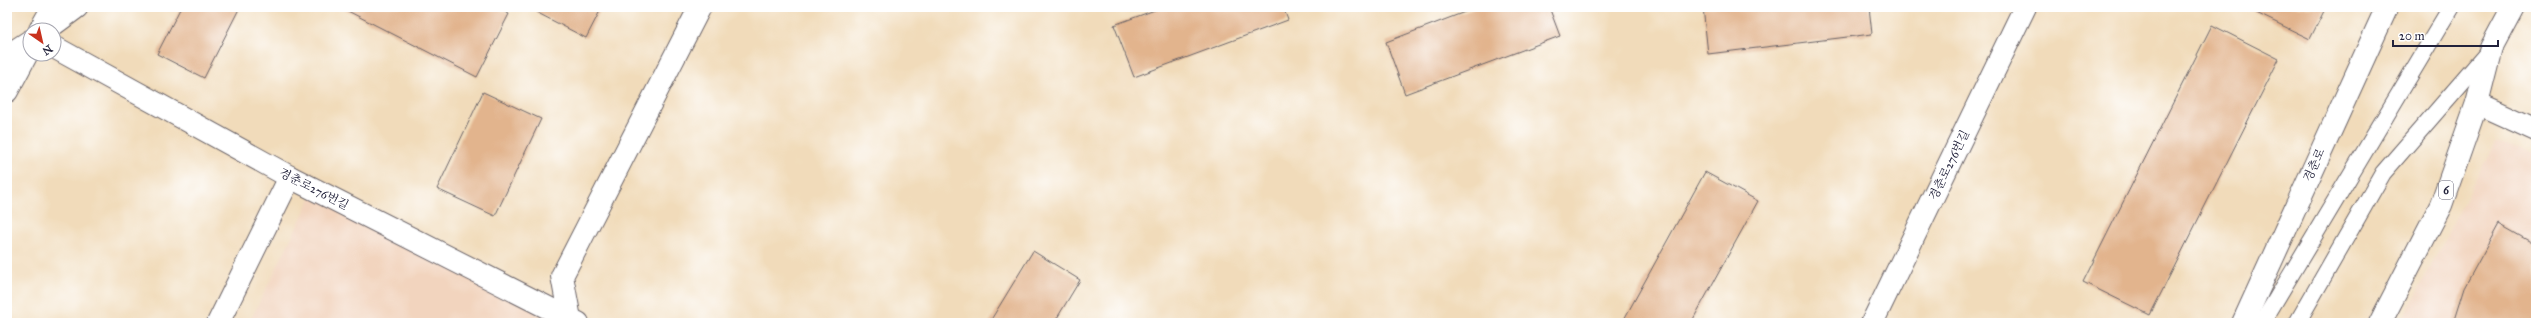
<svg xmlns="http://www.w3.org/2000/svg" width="2543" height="330" font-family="'IM FELL Great Primer','Noto Serif KR',serif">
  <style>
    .built { fill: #f2d4be }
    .building { fill: #e2b48d }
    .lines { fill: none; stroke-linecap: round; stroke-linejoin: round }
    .lane-casing { stroke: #6a6367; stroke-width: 18 }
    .street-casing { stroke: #6a6367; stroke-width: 24 }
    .secondary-casing { stroke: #6a6367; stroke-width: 24 }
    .primary-casing { stroke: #6a6367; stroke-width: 24 }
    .lane { stroke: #fff; stroke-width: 16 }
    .street { stroke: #fff; stroke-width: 22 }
    .secondary { stroke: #fff; stroke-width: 22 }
    .primary { stroke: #fff; stroke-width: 22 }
    .labels { text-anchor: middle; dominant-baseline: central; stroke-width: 3; stroke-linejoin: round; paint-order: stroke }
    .shield { fill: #fff; stroke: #646476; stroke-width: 1 }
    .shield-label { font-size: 11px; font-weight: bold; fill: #22223b }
    .street-label { font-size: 12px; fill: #22223b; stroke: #fff }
  </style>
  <rect width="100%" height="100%" fill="#fff"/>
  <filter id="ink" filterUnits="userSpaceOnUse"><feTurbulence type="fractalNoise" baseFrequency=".025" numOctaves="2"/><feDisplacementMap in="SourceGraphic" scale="8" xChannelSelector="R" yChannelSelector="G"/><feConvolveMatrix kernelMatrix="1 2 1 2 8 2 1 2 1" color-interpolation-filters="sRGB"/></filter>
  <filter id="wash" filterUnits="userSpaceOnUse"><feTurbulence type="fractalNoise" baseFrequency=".012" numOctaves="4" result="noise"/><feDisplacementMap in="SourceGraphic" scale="16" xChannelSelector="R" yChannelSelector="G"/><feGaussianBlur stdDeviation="0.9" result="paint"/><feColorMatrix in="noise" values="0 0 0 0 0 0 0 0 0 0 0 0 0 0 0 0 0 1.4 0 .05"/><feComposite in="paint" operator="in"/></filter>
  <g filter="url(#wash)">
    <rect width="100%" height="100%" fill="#f1dbba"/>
    <!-- built -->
    <g class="built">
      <path d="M 2495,142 L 2536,153 L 2536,323 L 2401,323 Z"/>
      <path d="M 317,186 L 582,323 L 249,323 Z"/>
    </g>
    <g id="blocks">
      <!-- building -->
      <g class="building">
        <path d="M 181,7 L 240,7 L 204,78 L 157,54 Z"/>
        <path d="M 340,7 L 495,7 L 509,14 L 477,77 Z"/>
        <path d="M 539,7 L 602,7 L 586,38 L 536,12 Z"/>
        <path d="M 1163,7 L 1283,7 L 1288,20 L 1134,77 L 1114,25 Z"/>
        <path d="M 1478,7 L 1549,7 L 1560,36 L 1405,94 L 1386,42 Z"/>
        <path d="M 1703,7 L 1869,7 L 1872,34 L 1708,54 Z"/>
        <path d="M 2244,7 L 2326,7 L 2310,39 Z"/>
        <path d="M 2212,25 L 2279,59 L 2150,315 L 2083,282 Z"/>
        <path d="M 483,92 L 541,119 L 495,216 L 437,189 Z"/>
        <path d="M 1705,172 L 1758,201 L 1691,323 L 1622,323 Z"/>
        <path d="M 2499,224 L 2536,245 L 2536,323 L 2453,323 L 2464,288 Z"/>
        <path d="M 1033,251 L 1080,280 L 1054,323 L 989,323 Z"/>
      </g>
    </g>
  </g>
  <g filter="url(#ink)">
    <use href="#blocks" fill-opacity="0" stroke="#6a6367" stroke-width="1"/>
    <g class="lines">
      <!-- lane casing -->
      <g class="lane-casing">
        <g id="lane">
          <path d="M 2262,323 L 2451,7"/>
          <path d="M 2297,323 L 2383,173 L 2489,51"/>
        </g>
      </g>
      <!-- street casing -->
      <g class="street-casing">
        <g id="street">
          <path d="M 46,30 L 77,7"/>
          <path d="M 54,47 L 290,177 L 578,323"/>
          <path d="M 7,91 L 30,48"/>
          <path d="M 570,319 L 562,276 L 700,7"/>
          <path d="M 218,323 L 290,177"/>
          <path d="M 1872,323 L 2025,7"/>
        </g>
      </g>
      <!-- secondary casing -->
      <g class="secondary-casing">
        <g id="secondary">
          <path d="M 40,30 L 53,7"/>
          <path d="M 7,56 L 30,41"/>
          <path d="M 2477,103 L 2536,130"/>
        </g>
      </g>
      <!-- primary casing -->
      <g class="primary-casing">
        <g id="primary">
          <path d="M 2243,323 L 2387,7"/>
          <path d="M 2380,323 L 2441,205 L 2477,103 L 2491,48 L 2513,7"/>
        </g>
      </g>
      <!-- lane -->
      <use href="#lane" class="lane"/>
      <!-- street -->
      <use href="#street" class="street"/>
      <!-- secondary -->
      <use href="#secondary" class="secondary"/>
      <!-- primary -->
      <use href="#primary" class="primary"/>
    </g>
  </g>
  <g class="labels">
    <!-- shield labels -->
    <rect class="shield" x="2439" y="181" width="14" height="18" rx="3"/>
    <g class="shield-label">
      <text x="2446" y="190">6</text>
    </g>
    <!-- street labels -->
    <g class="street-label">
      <text transform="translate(1949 165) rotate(-64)">경춘로276번길</text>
      <text transform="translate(2314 165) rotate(-66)">경춘로</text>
      <text transform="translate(314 189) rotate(27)">경춘로276번길</text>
    </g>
  </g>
  <!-- margin -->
  <rect width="2543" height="330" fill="none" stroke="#fff" stroke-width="24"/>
  <!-- north arrow -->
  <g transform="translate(42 42) rotate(146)"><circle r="19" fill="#ffffff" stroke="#a7a7b1"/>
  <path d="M0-3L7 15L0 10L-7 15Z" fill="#c8321e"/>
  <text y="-6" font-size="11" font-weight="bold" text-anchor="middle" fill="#22223b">N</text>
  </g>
  <!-- scale -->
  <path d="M2393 40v6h105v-6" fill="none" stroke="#22223b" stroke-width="2"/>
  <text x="2399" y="40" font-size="12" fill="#22223b" stroke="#ffffff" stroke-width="3" paint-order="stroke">20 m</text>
</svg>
